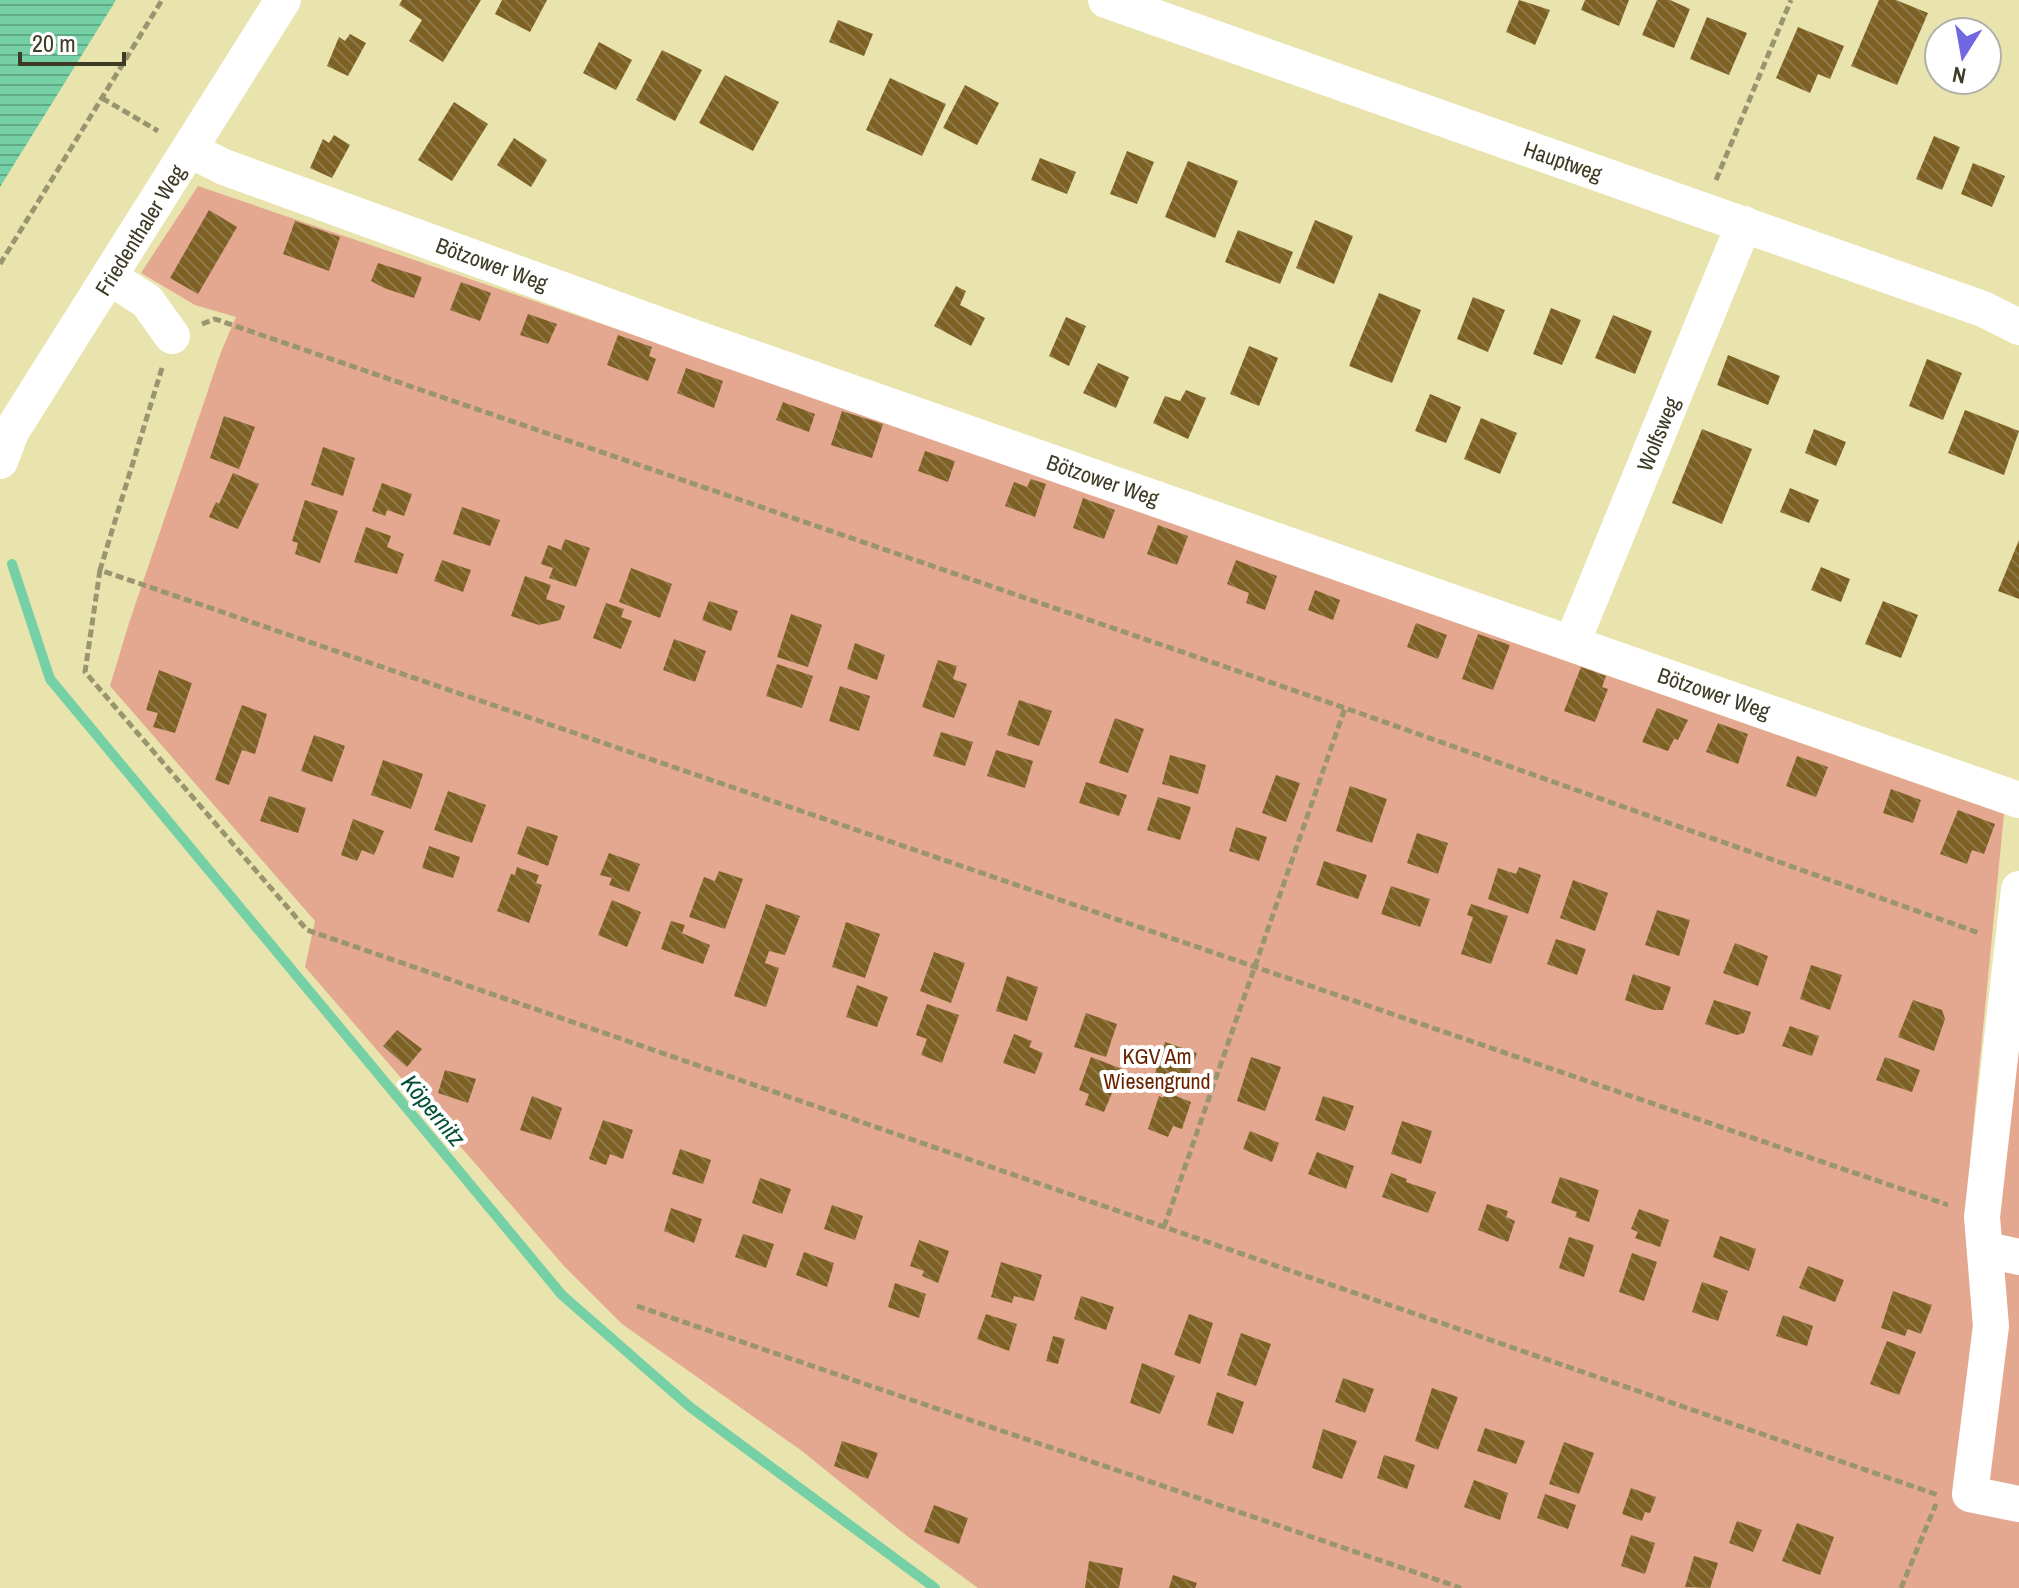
<svg xmlns="http://www.w3.org/2000/svg" width="2019" height="1588" font-family="'Archivo Narrow',sans-serif">
  <style>
    .green { fill: #e4a891 }
    .water { fill: url(#water-rules) }
    .lines { fill: none; stroke-linecap: round; stroke-linejoin: round }
    .stream { stroke: #75d0a6; stroke-width: 10 }
    .building { fill: url(#building-back-hatch) }
    .path { stroke: #99956f; stroke-width: 5; stroke-dasharray: 8 4; stroke-linecap: butt }
    .minor { stroke: #fff; stroke-width: 36 }
    .labels { text-anchor: middle; dominant-baseline: central; stroke-width: 8; stroke-linejoin: round; paint-order: stroke }
    .street-label { font-size: 22px; fill: #3d3a25; stroke: #fff }
    .park-label { font-size: 22px; fill: #6a2300; stroke: #fff }
    .water-label { font-size: 24px; font-style: italic; fill: #015035; stroke: #fff }
  </style>
  <defs>
    <pattern id="water-rules" width="6" height="5" patternUnits="userSpaceOnUse" patternTransform="scale(2)"><rect width="6" height="5" fill="#75d0a6"/><path d="M0 2.5h6" fill="none" stroke="#61aa87"/></pattern>
    <pattern id="building-back-hatch" width="6" height="6" patternUnits="userSpaceOnUse" patternTransform="scale(2)"><rect width="6" height="6" fill="#7d6023"/><path d="M-1 5l2 2M0 0l6 6M5-1l2 2" fill="none" stroke="#8f794a"/></pattern>
  </defs>
  <rect width="100%" height="100%" fill="#e9e3ae"/>
  <!-- green -->
  <g class="green">
    <path d="M 198,186 L 1061,481 L 1340,582 L 2004,814 L 1970,1161 L 1970,1261 L 2019,1272 L 2019,1588 L 978,1588 L 907,1536 L 802,1451 L 622,1324 L 564,1266 L 305,967 L 315,921 L 110,686 L 129,623 L 221,352 L 236,317 L 195,305 L 141,273 Z"/>
    <path d="M 2019,1001 L 2019,1245 L 2002,1239 L 1993,1219 Z"/>
  </g>
  <!-- water -->
  <path class="water" d="M 0,0 L 116,0 L 0,187 Z"/>
  <g class="lines">
    <!-- stream -->
    <path class="stream" d="M 12,564 L 50,679 L 562,1295 L 690,1407 L 935,1588"/>
  </g>
  <!-- building -->
  <g class="building">
    <path d="M 402,0 L 481,0 L 443,62 L 409,41 L 422,20 L 399,5 Z"/>
    <path d="M 502,0 L 547,0 L 530,32 L 495,14 Z"/>
    <path d="M 1519,0 L 1550,10 L 1535,45 L 1506,32 Z"/>
    <path d="M 1585,0 L 1629,0 L 1619,26 L 1581,10 Z"/>
    <path d="M 1657,0 L 1670,0 L 1690,9 L 1674,48 L 1642,35 Z"/>
    <path d="M 1879,0 L 1896,0 L 1928,13 L 1897,85 L 1851,66 Z"/>
    <path d="M 1707,17 L 1747,33 L 1729,75 L 1690,59 Z"/>
    <path d="M 838,20 L 873,34 L 864,56 L 829,42 Z"/>
    <path d="M 1798,27 L 1844,46 L 1830,79 L 1818,74 L 1810,93 L 1776,78 Z"/>
    <path d="M 350,34 L 366,43 L 348,76 L 327,66 L 339,37 L 345,41 Z"/>
    <path d="M 599,42 L 632,60 L 616,90 L 583,73 Z"/>
    <path d="M 662,50 L 702,70 L 675,121 L 636,100 Z"/>
    <path d="M 725,75 L 779,102 L 753,151 L 699,123 Z"/>
    <path d="M 890,78 L 946,104 L 922,156 L 866,130 Z"/>
    <path d="M 965,85 L 999,103 L 977,145 L 943,128 Z"/>
    <path d="M 454,102 L 488,124 L 452,181 L 418,160 Z"/>
    <path d="M 334,135 L 350,145 L 332,178 L 310,168 L 323,139 L 329,143 Z"/>
    <path d="M 1934,136 L 1960,147 L 1942,190 L 1916,179 Z"/>
    <path d="M 514,138 L 547,160 L 531,187 L 497,165 Z"/>
    <path d="M 1127,151 L 1154,162 L 1137,204 L 1110,194 Z"/>
    <path d="M 1040,158 L 1076,172 L 1067,194 L 1031,180 Z"/>
    <path d="M 1188,161 L 1238,181 L 1215,238 L 1165,217 Z"/>
    <path d="M 1973,163 L 2005,176 L 1992,207 L 1961,194 Z"/>
    <path d="M 209,210 L 237,227 L 198,294 L 170,278 Z"/>
    <path d="M 1315,220 L 1353,236 L 1334,284 L 1296,268 Z"/>
    <path d="M 295,221 L 340,237 L 329,271 L 283,254 Z"/>
    <path d="M 1238,230 L 1293,252 L 1280,284 L 1225,262 Z"/>
    <path d="M 378,263 L 422,277 L 414,298 L 384,288 L 371,281 Z"/>
    <path d="M 461,282 L 491,293 L 480,321 L 450,310 Z"/>
    <path d="M 956,286 L 966,291 L 960,305 L 985,318 L 971,346 L 934,326 Z"/>
    <path d="M 1379,293 L 1421,310 L 1392,383 L 1349,366 Z"/>
    <path d="M 1473,297 L 1505,310 L 1488,352 L 1457,339 Z"/>
    <path d="M 1551,308 L 1581,320 L 1562,365 L 1533,354 Z"/>
    <path d="M 528,314 L 557,324 L 548,344 L 520,335 Z"/>
    <path d="M 1613,315 L 1652,331 L 1635,374 L 1595,358 Z"/>
    <path d="M 1066,317 L 1086,326 L 1069,366 L 1049,356 Z"/>
    <path d="M 618,335 L 652,347 L 649,356 L 656,359 L 648,381 L 607,365 Z"/>
    <path d="M 1249,346 L 1278,358 L 1259,406 L 1230,394 Z"/>
    <path d="M 1728,355 L 1780,376 L 1768,405 L 1717,385 Z"/>
    <path d="M 1927,359 L 1962,373 L 1943,420 L 1909,406 Z"/>
    <path d="M 1098,363 L 1129,377 L 1116,408 L 1083,393 Z"/>
    <path d="M 686,368 L 723,381 L 714,408 L 677,393 Z"/>
    <path d="M 1186,390 L 1206,398 L 1188,439 L 1153,423 L 1165,396 L 1180,401 Z"/>
    <path d="M 1430,394 L 1461,407 L 1446,443 L 1415,431 Z"/>
    <path d="M 783,402 L 815,414 L 809,432 L 776,420 Z"/>
    <path d="M 1965,410 L 2019,431 L 2004,475 L 1948,453 Z"/>
    <path d="M 842,411 L 883,424 L 872,458 L 831,445 Z"/>
    <path d="M 224,416 L 255,427 L 239,469 L 210,458 Z"/>
    <path d="M 1481,418 L 1517,433 L 1500,474 L 1464,459 Z"/>
    <path d="M 1702,429 L 1752,449 L 1722,524 L 1672,503 Z"/>
    <path d="M 1814,429 L 1846,442 L 1836,466 L 1805,453 Z"/>
    <path d="M 323,447 L 355,458 L 343,496 L 311,485 Z"/>
    <path d="M 925,451 L 955,461 L 948,482 L 918,471 Z"/>
    <path d="M 233,473 L 259,484 L 238,529 L 209,517 L 216,502 L 219,504 Z"/>
    <path d="M 1031,479 L 1046,484 L 1035,517 L 1005,506 L 1014,482 L 1027,487 Z"/>
    <path d="M 382,483 L 412,494 L 404,516 L 387,510 L 385,516 L 372,511 Z"/>
    <path d="M 1790,488 L 1819,500 L 1809,523 L 1780,512 Z"/>
    <path d="M 1083,498 L 1115,510 L 1104,539 L 1073,528 Z"/>
    <path d="M 305,500 L 338,511 L 320,563 L 295,554 L 298,543 L 292,541 Z"/>
    <path d="M 462,507 L 500,520 L 490,546 L 453,534 Z"/>
    <path d="M 1158,525 L 1188,536 L 1177,565 L 1147,554 Z"/>
    <path d="M 366,527 L 391,536 L 387,547 L 404,554 L 397,574 L 354,562 Z"/>
    <path d="M 565,539 L 590,548 L 576,587 L 549,578 L 553,568 L 541,564 L 548,545 L 561,550 Z"/>
    <path d="M 2019,540 L 2019,599 L 1998,591 Z"/>
    <path d="M 442,560 L 471,570 L 463,592 L 434,581 Z"/>
    <path d="M 1236,560 L 1277,576 L 1265,610 L 1246,603 L 1249,593 L 1227,584 Z"/>
    <path d="M 1821,567 L 1850,579 L 1841,602 L 1811,590 Z"/>
    <path d="M 631,568 L 672,584 L 660,618 L 619,602 Z"/>
    <path d="M 525,576 L 551,585 L 546,599 L 565,606 L 560,620 L 539,625 L 511,616 Z"/>
    <path d="M 1315,590 L 1340,600 L 1333,620 L 1308,610 Z"/>
    <path d="M 709,601 L 738,611 L 731,631 L 702,620 Z"/>
    <path d="M 1883,601 L 1918,615 L 1901,658 L 1865,644 Z"/>
    <path d="M 606,603 L 624,609 L 621,617 L 632,621 L 621,649 L 593,638 Z"/>
    <path d="M 791,614 L 822,625 L 808,667 L 777,657 Z"/>
    <path d="M 1416,623 L 1447,635 L 1438,659 L 1407,647 Z"/>
    <path d="M 1478,634 L 1510,645 L 1493,690 L 1462,679 Z"/>
    <path d="M 674,639 L 706,651 L 695,682 L 663,670 Z"/>
    <path d="M 855,643 L 885,655 L 877,680 L 847,669 Z"/>
    <path d="M 938,660 L 957,666 L 953,679 L 967,684 L 954,718 L 922,707 Z"/>
    <path d="M 777,664 L 813,676 L 802,708 L 766,696 Z"/>
    <path d="M 1581,667 L 1606,676 L 1602,687 L 1608,689 L 1595,722 L 1564,711 Z"/>
    <path d="M 159,670 L 192,683 L 175,733 L 153,727 L 158,713 L 146,710 Z"/>
    <path d="M 840,686 L 870,696 L 859,731 L 829,721 Z"/>
    <path d="M 1019,700 L 1052,711 L 1039,746 L 1007,735 Z"/>
    <path d="M 242,705 L 267,714 L 255,754 L 242,750 L 229,785 L 215,780 Z"/>
    <path d="M 1657,708 L 1688,720 L 1678,740 L 1674,739 L 1668,751 L 1642,742 Z"/>
    <path d="M 1115,718 L 1144,729 L 1128,773 L 1099,763 Z"/>
    <path d="M 1718,723 L 1748,734 L 1738,764 L 1706,752 Z"/>
    <path d="M 941,732 L 973,742 L 965,766 L 933,756 Z"/>
    <path d="M 314,735 L 345,746 L 332,782 L 301,771 Z"/>
    <path d="M 996,750 L 1033,761 L 1025,788 L 987,776 Z"/>
    <path d="M 1170,755 L 1206,765 L 1198,794 L 1162,784 Z"/>
    <path d="M 1797,756 L 1828,767 L 1816,797 L 1786,786 Z"/>
    <path d="M 383,760 L 423,774 L 411,809 L 371,795 Z"/>
    <path d="M 1276,775 L 1300,783 L 1286,822 L 1262,813 Z"/>
    <path d="M 1086,782 L 1127,795 L 1119,816 L 1079,803 Z"/>
    <path d="M 1350,786 L 1387,799 L 1372,843 L 1336,831 Z"/>
    <path d="M 1891,789 L 1921,800 L 1913,823 L 1883,813 Z"/>
    <path d="M 448,791 L 486,805 L 472,843 L 434,830 Z"/>
    <path d="M 269,796 L 306,808 L 298,833 L 260,821 Z"/>
    <path d="M 1158,797 L 1191,807 L 1180,840 L 1147,830 Z"/>
    <path d="M 1958,810 L 1995,824 L 1984,854 L 1972,850 L 1967,864 L 1940,854 Z"/>
    <path d="M 353,819 L 384,831 L 374,855 L 362,850 L 357,861 L 341,855 Z"/>
    <path d="M 527,826 L 558,836 L 548,866 L 517,854 Z"/>
    <path d="M 1236,827 L 1267,837 L 1259,861 L 1229,851 Z"/>
    <path d="M 1417,833 L 1448,843 L 1438,874 L 1407,863 Z"/>
    <path d="M 429,846 L 460,857 L 453,878 L 422,868 Z"/>
    <path d="M 609,853 L 640,864 L 629,892 L 609,885 L 612,878 L 600,875 Z"/>
    <path d="M 1324,861 L 1367,875 L 1358,899 L 1316,885 Z"/>
    <path d="M 517,867 L 539,875 L 536,883 L 542,885 L 529,923 L 497,911 L 511,874 L 515,875 Z"/>
    <path d="M 1519,867 L 1541,875 L 1528,914 L 1488,899 L 1498,868 L 1516,874 Z"/>
    <path d="M 719,871 L 743,879 L 725,929 L 689,917 L 704,877 L 715,881 Z"/>
    <path d="M 1573,880 L 1608,893 L 1595,931 L 1560,918 Z"/>
    <path d="M 1391,886 L 1430,899 L 1420,927 L 1381,914 Z"/>
    <path d="M 612,900 L 641,912 L 627,947 L 598,935 Z"/>
    <path d="M 766,904 L 800,916 L 785,955 L 769,951 L 765,963 L 779,968 L 766,1007 L 734,996 Z"/>
    <path d="M 1471,904 L 1508,916 L 1491,964 L 1461,954 L 1473,917 L 1467,915 Z"/>
    <path d="M 1657,910 L 1690,920 L 1679,956 L 1645,945 Z"/>
    <path d="M 671,921 L 685,925 L 682,933 L 710,945 L 703,964 L 661,949 Z"/>
    <path d="M 846,922 L 880,934 L 865,978 L 832,967 Z"/>
    <path d="M 1556,939 L 1586,949 L 1577,975 L 1547,964 Z"/>
    <path d="M 1735,943 L 1768,956 L 1758,986 L 1723,973 Z"/>
    <path d="M 934,952 L 965,963 L 951,1003 L 920,991 Z"/>
    <path d="M 1811,965 L 1842,975 L 1830,1010 L 1800,999 Z"/>
    <path d="M 1633,974 L 1671,987 L 1663,1010 L 1654,1010 L 1625,1000 Z"/>
    <path d="M 1007,976 L 1038,987 L 1027,1021 L 996,1011 Z"/>
    <path d="M 857,985 L 888,997 L 877,1027 L 846,1017 Z"/>
    <path d="M 1714,1000 L 1751,1012 L 1744,1033 L 1737,1035 L 1705,1024 Z"/>
    <path d="M 1913,1000 L 1942,1010 L 1945,1019 L 1934,1051 L 1898,1037 Z"/>
    <path d="M 927,1004 L 959,1015 L 942,1063 L 921,1055 L 927,1039 L 916,1035 Z"/>
    <path d="M 1086,1013 L 1117,1024 L 1106,1057 L 1074,1047 Z"/>
    <path d="M 1790,1026 L 1819,1036 L 1812,1056 L 1782,1046 Z"/>
    <path d="M 397,1030 L 422,1049 L 407,1067 L 383,1046 Z"/>
    <path d="M 1014,1034 L 1032,1041 L 1029,1047 L 1043,1053 L 1035,1074 L 1003,1063 Z"/>
    <path d="M 1165,1042 L 1197,1053 L 1186,1084 L 1155,1073 Z"/>
    <path d="M 1091,1057 L 1122,1069 L 1104,1112 L 1085,1105 L 1089,1094 L 1079,1090 Z"/>
    <path d="M 1251,1057 L 1281,1067 L 1265,1111 L 1237,1101 Z"/>
    <path d="M 1885,1057 L 1920,1070 L 1912,1092 L 1876,1080 Z"/>
    <path d="M 445,1070 L 476,1079 L 468,1103 L 438,1093 Z"/>
    <path d="M 1166,1092 L 1191,1102 L 1182,1129 L 1173,1126 L 1168,1137 L 1148,1129 L 1159,1096 L 1163,1098 Z"/>
    <path d="M 532,1096 L 562,1108 L 551,1140 L 520,1130 Z"/>
    <path d="M 1323,1096 L 1354,1106 L 1345,1131 L 1315,1120 Z"/>
    <path d="M 603,1120 L 633,1130 L 623,1159 L 610,1154 L 606,1165 L 589,1159 Z"/>
    <path d="M 1402,1121 L 1432,1131 L 1421,1164 L 1391,1154 Z"/>
    <path d="M 1250,1131 L 1279,1143 L 1272,1162 L 1243,1149 Z"/>
    <path d="M 680,1149 L 711,1160 L 703,1184 L 672,1174 Z"/>
    <path d="M 1317,1152 L 1354,1166 L 1346,1189 L 1308,1174 Z"/>
    <path d="M 1391,1173 L 1407,1179 L 1406,1182 L 1436,1192 L 1428,1213 L 1382,1197 Z"/>
    <path d="M 1560,1177 L 1599,1190 L 1589,1222 L 1575,1217 L 1577,1212 L 1551,1203 Z"/>
    <path d="M 760,1178 L 791,1189 L 782,1214 L 752,1203 Z"/>
    <path d="M 1487,1204 L 1508,1211 L 1506,1217 L 1515,1221 L 1508,1242 L 1478,1230 Z"/>
    <path d="M 832,1205 L 863,1216 L 855,1240 L 824,1229 Z"/>
    <path d="M 671,1208 L 702,1219 L 694,1243 L 664,1231 Z"/>
    <path d="M 1639,1209 L 1669,1220 L 1660,1247 L 1635,1238 L 1638,1232 L 1631,1229 Z"/>
    <path d="M 743,1234 L 774,1244 L 766,1268 L 735,1257 Z"/>
    <path d="M 1720,1236 L 1756,1249 L 1749,1271 L 1713,1257 Z"/>
    <path d="M 1569,1237 L 1594,1245 L 1584,1277 L 1559,1268 Z"/>
    <path d="M 919,1240 L 949,1251 L 938,1283 L 922,1276 L 924,1271 L 910,1266 Z"/>
    <path d="M 804,1252 L 834,1263 L 827,1287 L 796,1275 Z"/>
    <path d="M 1632,1253 L 1657,1262 L 1644,1301 L 1619,1292 Z"/>
    <path d="M 1001,1262 L 1042,1275 L 1034,1301 L 1014,1296 L 1012,1303 L 991,1297 Z"/>
    <path d="M 1808,1266 L 1844,1280 L 1835,1302 L 1799,1288 Z"/>
    <path d="M 1702,1282 L 1728,1291 L 1718,1321 L 1692,1312 Z"/>
    <path d="M 895,1283 L 926,1294 L 919,1318 L 888,1307 Z"/>
    <path d="M 1893,1291 L 1932,1305 L 1921,1334 L 1908,1329 L 1905,1336 L 1881,1328 Z"/>
    <path d="M 1081,1296 L 1114,1307 L 1106,1330 L 1074,1319 Z"/>
    <path d="M 986,1314 L 1017,1324 L 1009,1351 L 977,1339 Z"/>
    <path d="M 1189,1314 L 1213,1323 L 1200,1364 L 1174,1355 Z"/>
    <path d="M 1783,1315 L 1813,1326 L 1807,1346 L 1776,1336 Z"/>
    <path d="M 1241,1333 L 1271,1344 L 1256,1386 L 1227,1375 Z"/>
    <path d="M 1053,1336 L 1065,1339 L 1058,1364 L 1046,1361 Z"/>
    <path d="M 1887,1341 L 1916,1352 L 1899,1395 L 1870,1384 Z"/>
    <path d="M 1142,1363 L 1175,1376 L 1160,1414 L 1130,1403 Z"/>
    <path d="M 1343,1378 L 1374,1389 L 1365,1413 L 1335,1402 Z"/>
    <path d="M 1432,1388 L 1458,1397 L 1438,1450 L 1415,1441 Z"/>
    <path d="M 1217,1392 L 1244,1402 L 1233,1434 L 1207,1425 Z"/>
    <path d="M 1485,1428 L 1525,1441 L 1516,1464 L 1477,1451 Z"/>
    <path d="M 1323,1429 L 1357,1441 L 1342,1479 L 1312,1468 Z"/>
    <path d="M 842,1441 L 878,1453 L 868,1479 L 834,1466 Z"/>
    <path d="M 1564,1442 L 1594,1453 L 1579,1494 L 1549,1484 Z"/>
    <path d="M 1384,1455 L 1415,1465 L 1407,1489 L 1377,1478 Z"/>
    <path d="M 1474,1480 L 1508,1493 L 1500,1520 L 1464,1507 Z"/>
    <path d="M 1631,1488 L 1656,1497 L 1650,1513 L 1645,1512 L 1642,1521 L 1622,1514 Z"/>
    <path d="M 1545,1494 L 1576,1505 L 1568,1529 L 1537,1518 Z"/>
    <path d="M 934,1505 L 968,1518 L 959,1544 L 924,1532 Z"/>
    <path d="M 1737,1521 L 1762,1530 L 1753,1552 L 1729,1543 Z"/>
    <path d="M 1797,1523 L 1834,1537 L 1820,1575 L 1782,1561 Z"/>
    <path d="M 1631,1535 L 1655,1543 L 1645,1574 L 1621,1566 Z"/>
    <path d="M 1694,1556 L 1718,1563 L 1710,1588 L 1685,1587 Z"/>
    <path d="M 1089,1561 L 1123,1568 L 1119,1588 L 1085,1588 Z"/>
    <path d="M 1173,1575 L 1197,1583 L 1195,1588 L 1169,1588 Z"/>
  </g>
  <g class="lines">
    <!-- path -->
    <g class="path">
      <path d="M 102,98 L 158,131"/>
      <path d="M 1716,180 L 1791,0"/>
      <path d="M 0,264 L 162,0"/>
      <path d="M 202,324 L 215,319 L 1345,708 L 1979,933"/>
      <path d="M 162,368 L 100,570 L 1948,1205"/>
      <path d="M 100,570 L 85,672 L 307,930 L 1938,1495"/>
      <path d="M 1164,1227 L 1345,708"/>
      <path d="M 637,1306 L 1461,1588"/>
      <path d="M 1901,1588 L 1936,1504"/>
    </g>
    <!-- minor -->
    <g class="minor">
      <path d="M 1106,0 L 1983,309 L 2019,327"/>
      <path d="M 190,150 L 224,167 L 695,338 L 2019,800"/>
      <path d="M 111,278 L 147,301 L 172,336"/>
      <path d="M 0,461 L 11,432 L 283,0"/>
      <path d="M 1572,643 L 1744,224"/>
      <path d="M 2019,889 L 1982,1217 L 1991,1326 L 1970,1494 L 2019,1504"/>
      <path d="M 1987,1250 L 2019,1257"/>
    </g>
  </g>
  <g class="labels">
    <!-- street labels -->
    <g class="street-label">
      <text transform="translate(1563 161) rotate(19)">Hauptweg</text>
      <text transform="translate(140 230) rotate(-58)">Friedenthaler Weg</text>
      <text transform="translate(492 264) rotate(20)">Bötzower Weg</text>
      <text transform="translate(1658 434) rotate(-68)">Wolfsweg</text>
      <text transform="translate(1103 480) rotate(19)">Bötzower Weg</text>
      <text transform="translate(1714 693) rotate(19)">Bötzower Weg</text>
    </g>
    <!-- park labels -->
    <g class="park-label">
      <text x="1157" y="1056">KGV Am<tspan x="1157" dy="25">Wiesengrund</tspan></text>
    </g>
    <!-- water labels -->
    <g class="water-label">
      <text transform="translate(434 1110) rotate(50)">Köpernitz</text>
    </g>
  </g>
  <!-- north arrow -->
  <g transform="translate(1963 56) rotate(191)"><circle r="38" fill="#ffffff" stroke="#b1b0a8" stroke-width="2"/>
  <path d="M0-6L14 30L0 20L-14 30Z" fill="#7067e1"/>
  <text y="-12" font-size="22" font-weight="bold" text-anchor="middle" fill="#3d3a25">N</text>
  </g>
  <!-- scale -->
  <path d="M20 52v12h104v-12" fill="none" stroke="#3d3a25" stroke-width="4"/>
  <text x="32" y="52" font-size="24" fill="#3d3a25" stroke="#ffffff" stroke-width="6" paint-order="stroke">20 m</text>
</svg>
